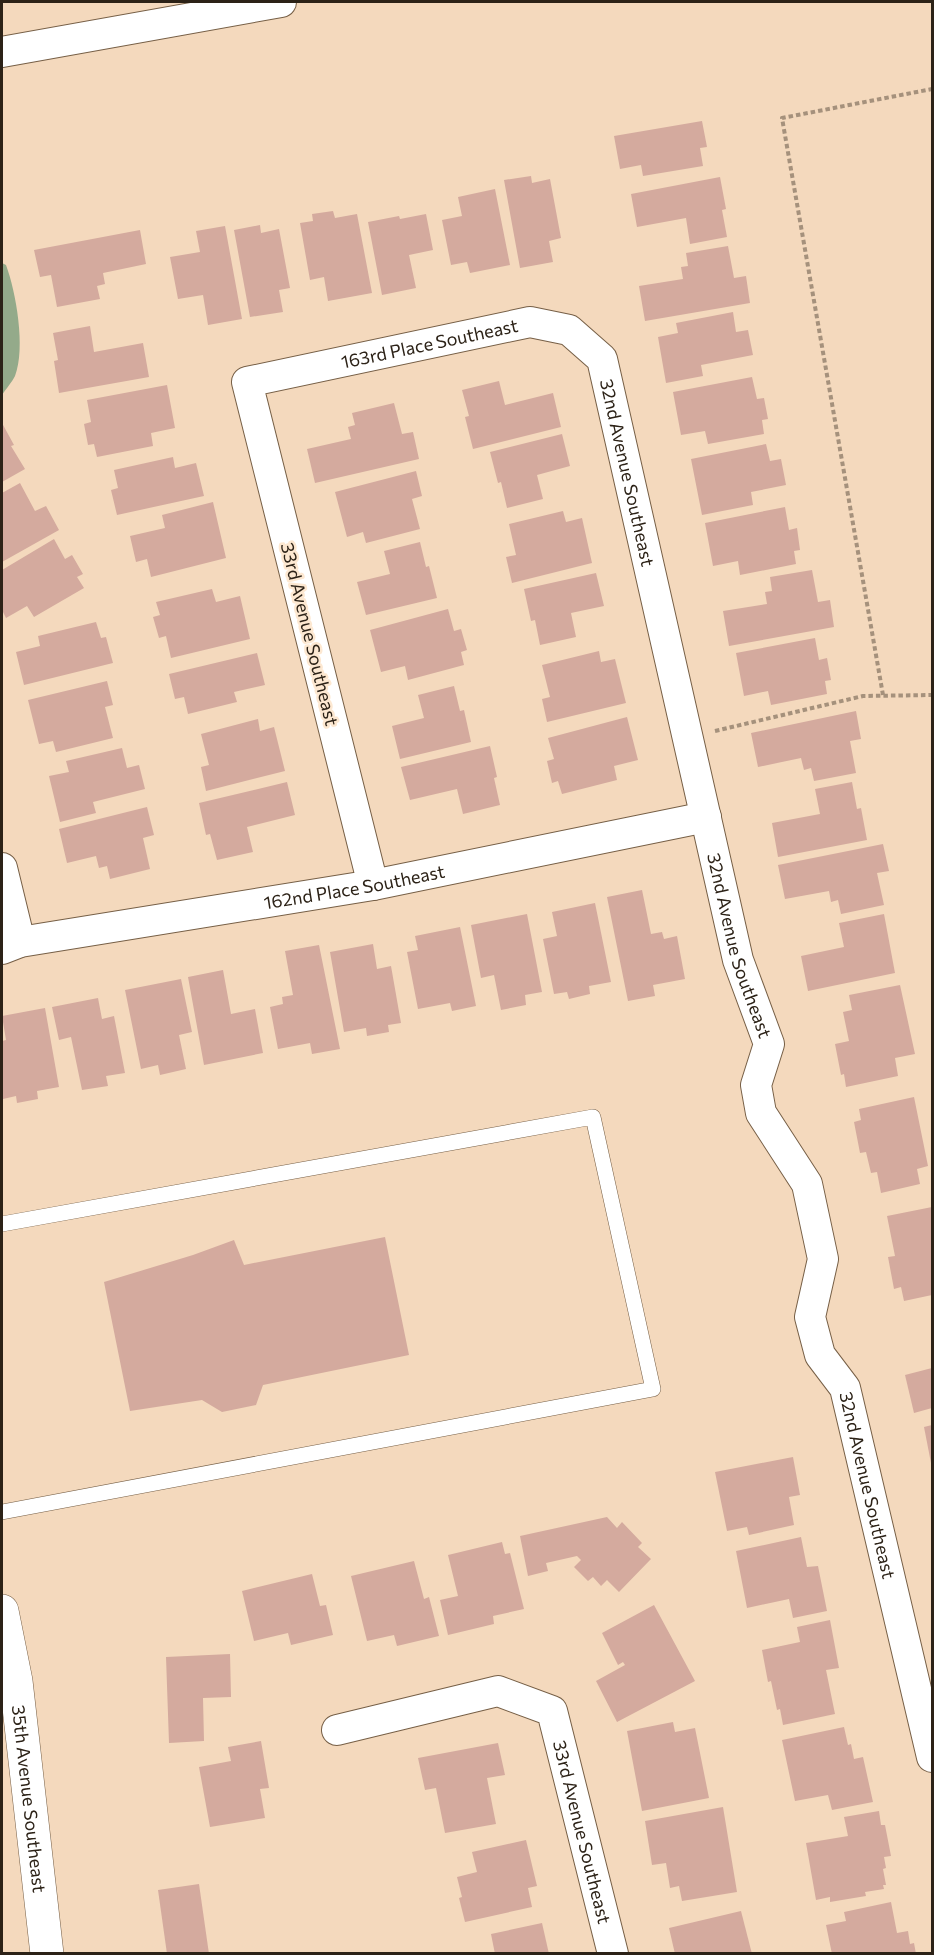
<svg xmlns="http://www.w3.org/2000/svg" width="934" height="1955" font-family="Commissioner,sans-serif">
  <style>
    .water { fill: #94aa8a }
    .building { fill: #d4aa9e }
    .lines { fill: none; stroke-linecap: round; stroke-linejoin: round }
    .lane-casing { stroke: #765f46; stroke-width: 16 }
    .street-casing { stroke: #765f46; stroke-width: 32 }
    .secondary-casing { stroke: #765f46; stroke-width: 34 }
    .path { stroke: #a5917c; stroke-width: 4; stroke-dasharray: 4.5 3; stroke-linecap: butt }
    .lane { stroke: #fff; stroke-width: 15 }
    .street { stroke: #fff; stroke-width: 30 }
    .secondary { stroke: #fff; stroke-width: 33 }
    .labels { text-anchor: middle; dominant-baseline: central; stroke-width: 5; stroke-linejoin: round; paint-order: stroke }
    .street-label { font-size: 18px; fill: #2c2217; stroke: #fde8d1 }
  </style>
  <rect width="100%" height="100%" fill="#f4d9bd"/>
  <!-- water -->
  <path class="water" d="M 2,263 L 6,265 C 16,292 26,348 15,376 C 12,382 6,389 2,395 Z"/>
  <!-- building -->
  <g class="building">
    <path d="M 702,121 L 707,147 L 700,148 L 703,166 L 643,176 L 641,165 L 620,169 L 614,136 Z"/>
    <path d="M 531,176 L 532,183 L 550,179 L 561,238 L 549,241 L 553,262 L 520,268 L 504,180 Z"/>
    <path d="M 720,177 L 726,209 L 722,210 L 727,237 L 690,244 L 686,218 L 637,227 L 631,194 Z"/>
    <path d="M 495,189 L 510,265 L 470,273 L 467,262 L 451,265 L 442,220 L 462,216 L 458,197 Z"/>
    <path d="M 333,211 L 335,218 L 357,214 L 372,293 L 328,301 L 324,277 L 310,280 L 300,223 L 313,221 L 312,214 Z"/>
    <path d="M 426,214 L 433,250 L 409,255 L 416,288 L 382,295 L 368,222 L 399,216 L 400,219 Z"/>
    <path d="M 260,225 L 261,233 L 279,229 L 290,288 L 279,290 L 283,312 L 250,317 L 234,230 Z"/>
    <path d="M 225,226 L 242,319 L 208,325 L 203,295 L 178,299 L 170,257 L 200,252 L 196,231 Z"/>
    <path d="M 140,230 L 146,264 L 103,273 L 105,284 L 97,286 L 100,299 L 57,307 L 51,275 L 40,277 L 34,250 Z"/>
    <path d="M 728,246 L 734,278 L 746,276 L 750,303 L 645,321 L 639,286 L 683,279 L 681,267 L 688,266 L 686,253 Z"/>
    <path d="M 733,312 L 736,332 L 748,330 L 753,355 L 701,365 L 703,376 L 666,383 L 658,337 L 678,333 L 676,323 Z"/>
    <path d="M 90,326 L 94,352 L 143,343 L 149,377 L 59,393 L 54,361 L 58,360 L 53,333 Z"/>
    <path d="M 752,377 L 757,399 L 764,398 L 768,419 L 762,420 L 764,434 L 708,444 L 705,431 L 681,435 L 673,392 Z"/>
    <path d="M 499,381 L 505,405 L 553,393 L 561,427 L 473,449 L 465,417 L 469,416 L 462,390 Z"/>
    <path d="M 167,385 L 175,428 L 151,433 L 153,446 L 97,457 L 94,444 L 88,445 L 84,424 L 91,422 L 87,400 Z"/>
    <path d="M 394,403 L 402,434 L 413,432 L 419,459 L 315,483 L 307,449 L 351,439 L 348,427 L 355,425 L 352,413 Z"/>
    <path d="M 2,423 L 14,445 L 11,446 L 25,469 L 2,482 Z"/>
    <path d="M 562,434 L 570,466 L 537,475 L 543,499 L 507,508 L 501,482 L 498,483 L 490,452 Z"/>
    <path d="M 766,444 L 770,461 L 781,459 L 786,485 L 751,492 L 753,505 L 702,515 L 691,459 Z"/>
    <path d="M 173,457 L 175,468 L 196,463 L 204,496 L 117,515 L 111,490 L 118,488 L 114,470 Z"/>
    <path d="M 416,471 L 422,496 L 412,499 L 420,529 L 366,543 L 363,532 L 347,537 L 335,492 Z"/>
    <path d="M 20,483 L 35,511 L 46,506 L 59,530 L 2,562 L 2,493 Z"/>
    <path d="M 213,502 L 226,558 L 151,577 L 147,559 L 136,562 L 130,536 L 165,528 L 162,515 Z"/>
    <path d="M 785,507 L 789,530 L 797,528 L 800,550 L 794,551 L 796,564 L 740,575 L 738,561 L 713,566 L 705,523 Z"/>
    <path d="M 563,511 L 566,522 L 582,518 L 592,563 L 512,583 L 506,557 L 516,555 L 509,524 Z"/>
    <path d="M 54,539 L 65,559 L 72,555 L 83,574 L 77,577 L 84,588 L 34,617 L 27,606 L 6,618 L 2,610 L 2,570 Z"/>
    <path d="M 420,542 L 426,567 L 429,566 L 437,598 L 366,615 L 357,582 L 390,574 L 384,551 Z"/>
    <path d="M 812,570 L 818,602 L 830,600 L 834,627 L 729,646 L 723,611 L 767,604 L 765,592 L 772,591 L 770,577 Z"/>
    <path d="M 596,573 L 604,606 L 571,613 L 576,637 L 540,645 L 535,620 L 531,621 L 524,589 Z"/>
    <path d="M 212,589 L 216,602 L 240,596 L 250,639 L 171,658 L 166,636 L 159,638 L 153,617 L 160,615 L 156,602 Z"/>
    <path d="M 448,609 L 454,631 L 461,629 L 467,650 L 461,652 L 464,665 L 408,680 L 405,666 L 381,672 L 370,630 Z"/>
    <path d="M 96,622 L 101,638 L 106,637 L 113,663 L 24,685 L 16,652 L 40,646 L 38,636 Z"/>
    <path d="M 815,638 L 819,660 L 827,658 L 831,680 L 825,681 L 827,694 L 771,705 L 768,691 L 744,696 L 736,653 Z"/>
    <path d="M 599,651 L 601,662 L 615,659 L 626,703 L 547,722 L 542,699 L 550,697 L 542,665 Z"/>
    <path d="M 257,653 L 265,685 L 234,692 L 237,702 L 188,714 L 184,697 L 175,699 L 169,674 Z"/>
    <path d="M 107,681 L 113,705 L 105,707 L 113,738 L 56,752 L 53,741 L 39,744 L 28,700 Z"/>
    <path d="M 454,686 L 460,711 L 464,710 L 471,742 L 400,759 L 392,726 L 424,718 L 418,695 Z"/>
    <path d="M 856,711 L 861,739 L 850,741 L 856,773 L 814,781 L 811,768 L 804,770 L 801,758 L 758,767 L 751,733 Z"/>
    <path d="M 627,717 L 638,760 L 614,766 L 617,780 L 562,794 L 558,781 L 552,783 L 547,761 L 554,759 L 548,738 Z"/>
    <path d="M 258,719 L 260,731 L 274,727 L 285,771 L 206,791 L 201,767 L 209,765 L 201,734 Z"/>
    <path d="M 490,746 L 497,777 L 494,778 L 500,805 L 463,814 L 457,789 L 410,800 L 401,767 Z"/>
    <path d="M 122,748 L 127,768 L 139,765 L 145,789 L 93,802 L 96,813 L 60,822 L 49,776 L 69,772 L 66,761 Z"/>
    <path d="M 287,782 L 295,815 L 247,827 L 253,852 L 217,860 L 210,834 L 206,835 L 199,803 Z"/>
    <path d="M 852,782 L 857,809 L 861,808 L 867,840 L 778,857 L 772,823 L 820,814 L 815,789 Z"/>
    <path d="M 147,807 L 154,835 L 143,838 L 150,869 L 110,879 L 107,866 L 99,868 L 96,856 L 67,863 L 59,829 Z"/>
    <path d="M 883,844 L 889,871 L 877,873 L 884,905 L 841,914 L 838,900 L 831,902 L 829,891 L 785,899 L 778,865 Z"/>
    <path d="M 642,890 L 651,934 L 662,932 L 664,939 L 677,936 L 685,979 L 653,985 L 655,996 L 628,1001 L 607,897 Z"/>
    <path d="M 595,903 L 611,982 L 589,986 L 590,994 L 569,999 L 567,992 L 554,994 L 543,939 L 557,936 L 552,912 Z"/>
    <path d="M 527,914 L 542,992 L 525,995 L 526,1005 L 501,1010 L 494,975 L 481,978 L 471,925 Z"/>
    <path d="M 884,914 L 895,973 L 808,991 L 801,956 L 844,947 L 839,923 Z"/>
    <path d="M 460,927 L 476,1006 L 452,1011 L 450,1003 L 418,1009 L 407,952 L 418,950 L 415,936 Z"/>
    <path d="M 373,944 L 377,969 L 391,966 L 401,1023 L 388,1025 L 389,1032 L 367,1036 L 366,1028 L 344,1032 L 330,952 Z"/>
    <path d="M 319,945 L 340,1049 L 312,1054 L 310,1043 L 278,1049 L 270,1007 L 283,1004 L 282,997 L 293,995 L 285,951 Z"/>
    <path d="M 223,970 L 231,1014 L 255,1009 L 263,1053 L 204,1065 L 188,977 Z"/>
    <path d="M 181,979 L 192,1032 L 179,1035 L 186,1069 L 160,1075 L 158,1065 L 141,1069 L 125,990 Z"/>
    <path d="M 900,985 L 915,1054 L 895,1058 L 898,1076 L 846,1087 L 844,1074 L 841,1075 L 835,1044 L 849,1041 L 843,1012 L 852,1010 L 849,995 Z"/>
    <path d="M 98,998 L 102,1019 L 114,1016 L 125,1073 L 106,1076 L 108,1086 L 82,1090 L 71,1037 L 59,1040 L 52,1007 Z"/>
    <path d="M 45,1008 L 59,1087 L 37,1091 L 38,1099 L 17,1103 L 16,1096 L 3,1099 L 2,1041 L 6,1040 L 2,1016 Z"/>
    <path d="M 914,1097 L 928,1166 L 917,1169 L 920,1184 L 881,1193 L 877,1172 L 871,1173 L 866,1152 L 860,1153 L 854,1122 L 861,1120 L 859,1109 Z"/>
    <path d="M 932,1207 L 932,1295 L 904,1301 L 901,1287 L 894,1289 L 888,1257 L 895,1256 L 887,1216 Z"/>
    <path d="M 385,1237 L 409,1355 L 263,1385 L 256,1405 L 222,1412 L 202,1400 L 130,1411 L 104,1282 L 193,1255 L 234,1240 L 244,1265 Z"/>
    <path d="M 932,1368 L 932,1408 L 914,1413 L 905,1375 Z"/>
    <path d="M 932,1425 L 932,1463 L 931,1463 L 924,1427 Z"/>
    <path d="M 793,1457 L 800,1495 L 789,1497 L 794,1525 L 749,1535 L 747,1527 L 727,1531 L 715,1472 Z"/>
    <path d="M 607,1517 L 617,1528 L 622,1522 L 642,1543 L 638,1547 L 651,1559 L 619,1592 L 607,1580 L 601,1586 L 593,1577 L 588,1581 L 574,1567 L 581,1560 L 577,1556 L 546,1563 L 548,1571 L 528,1576 L 520,1536 Z"/>
    <path d="M 801,1537 L 807,1567 L 818,1566 L 827,1611 L 793,1618 L 789,1599 L 747,1608 L 736,1551 Z"/>
    <path d="M 502,1542 L 505,1554 L 510,1553 L 524,1609 L 493,1616 L 494,1624 L 448,1635 L 440,1600 L 458,1596 L 448,1555 Z"/>
    <path d="M 414,1561 L 424,1599 L 429,1597 L 439,1636 L 397,1646 L 394,1635 L 367,1641 L 351,1576 Z"/>
    <path d="M 312,1574 L 320,1606 L 326,1605 L 333,1635 L 291,1645 L 288,1633 L 254,1641 L 242,1591 Z"/>
    <path d="M 654,1605 L 695,1681 L 617,1722 L 596,1681 L 625,1665 L 623,1662 L 618,1665 L 602,1633 Z"/>
    <path d="M 830,1620 L 839,1668 L 826,1670 L 835,1714 L 783,1725 L 780,1709 L 777,1710 L 771,1681 L 768,1682 L 762,1650 L 800,1642 L 797,1627 Z"/>
    <path d="M 230,1654 L 231,1697 L 203,1698 L 204,1741 L 169,1743 L 166,1657 Z"/>
    <path d="M 673,1722 L 675,1732 L 695,1728 L 709,1798 L 642,1811 L 627,1731 Z"/>
    <path d="M 844,1727 L 848,1745 L 851,1744 L 854,1759 L 863,1757 L 873,1802 L 832,1810 L 828,1795 L 795,1801 L 782,1740 Z"/>
    <path d="M 261,1741 L 269,1788 L 260,1789 L 265,1818 L 210,1827 L 199,1767 L 231,1761 L 228,1747 Z"/>
    <path d="M 498,1743 L 505,1775 L 487,1778 L 496,1824 L 445,1833 L 436,1788 L 425,1790 L 418,1758 Z"/>
    <path d="M 723,1807 L 737,1892 L 682,1901 L 679,1886 L 670,1888 L 666,1863 L 652,1865 L 645,1821 Z"/>
    <path d="M 879,1811 L 881,1825 L 885,1825 L 891,1856 L 884,1857 L 886,1868 L 883,1869 L 886,1885 L 883,1885 L 884,1889 L 865,1892 L 866,1896 L 830,1902 L 830,1897 L 816,1900 L 806,1843 L 848,1836 L 844,1817 Z"/>
    <path d="M 526,1840 L 537,1886 L 528,1888 L 532,1907 L 465,1922 L 459,1898 L 462,1897 L 457,1877 L 477,1872 L 472,1852 Z"/>
    <path d="M 199,1884 L 209,1954 L 167,1954 L 158,1890 Z"/>
    <path d="M 891,1902 L 897,1933 L 908,1931 L 910,1944 L 914,1943 L 916,1954 L 832,1954 L 826,1925 L 846,1921 L 844,1912 Z"/>
    <path d="M 741,1911 L 752,1954 L 675,1954 L 669,1928 Z"/>
    <path d="M 542,1923 L 549,1954 L 495,1954 L 491,1934 Z"/>
  </g>
  <g class="lines">
    <!-- lane casing -->
    <g class="lane-casing">
      <path id="lane" d="M 2,1224 L 593,1117 L 653,1389 L 2,1512"/>
    </g>
    <!-- street casing -->
    <g class="street-casing">
      <g id="street">
        <path d="M 2,52 L 281,2"/>
        <path d="M 2,868 L 20,942"/>
        <path id="s1" d="M 373,885 L 247,382 L 530,322 L 569,330 L 602,359 L 738,960 L 769,1044 L 756,1085 L 761,1113 L 807,1184 L 823,1259 L 810,1317 L 820,1355 L 845,1388 L 932,1757"/>
        <path id="s2" d="M 2,949 L 20,942 L 373,885 L 706,817"/>
        <path id="s3" d="M 337,1730 L 498,1691 L 552,1711 L 613,1954"/>
      </g>
    </g>
    <!-- secondary casing -->
    <g class="secondary-casing">
      <g id="secondary">
        <path id="s4" d="M 2,1611 L 16,1681 L 47,1954"/>
      </g>
    </g>
    <!-- path -->
    <g class="path">
      <path d="M 883,695 L 782,118 L 932,89"/>
      <path d="M 715,731 L 863,696 L 932,695"/>
    </g>
    <!-- lane -->
    <use href="#lane" class="lane"/>
    <!-- street -->
    <use href="#street" class="street"/>
    <!-- secondary -->
    <use href="#secondary" class="secondary"/>
  </g>
  <g class="labels">
    <!-- street labels -->
    <g class="street-label">
      <text stroke="none"><textPath href="#s1" startOffset="705">163rd Place Southeast</textPath></text>
      <text stroke="none"><textPath href="#s1" startOffset="1008">32nd Avenue Southeast</textPath></text>
      <text transform="translate(310 634) rotate(76)">33rd Avenue Southeast</text>
      <text stroke="none"><textPath href="#s2" startOffset="358">162nd Place Southeast</textPath></text>
      <text stroke="none"><textPath href="#s1" startOffset="1494">32nd Avenue Southeast</textPath></text>
      <text stroke="none"><textPath href="#s1" startOffset="2070">32nd Avenue Southeast</textPath></text>
      <text stroke="none"><textPath href="#s4" startOffset="190">35th Avenue Southeast</textPath></text>
      <text stroke="none"><textPath href="#s3" startOffset="348">33rd Avenue Southeast</textPath></text>
    </g>
  </g>
  <!-- border -->
  <rect width="934" height="1955" fill="none" stroke="#2c2217" stroke-width="6"/>
</svg>
